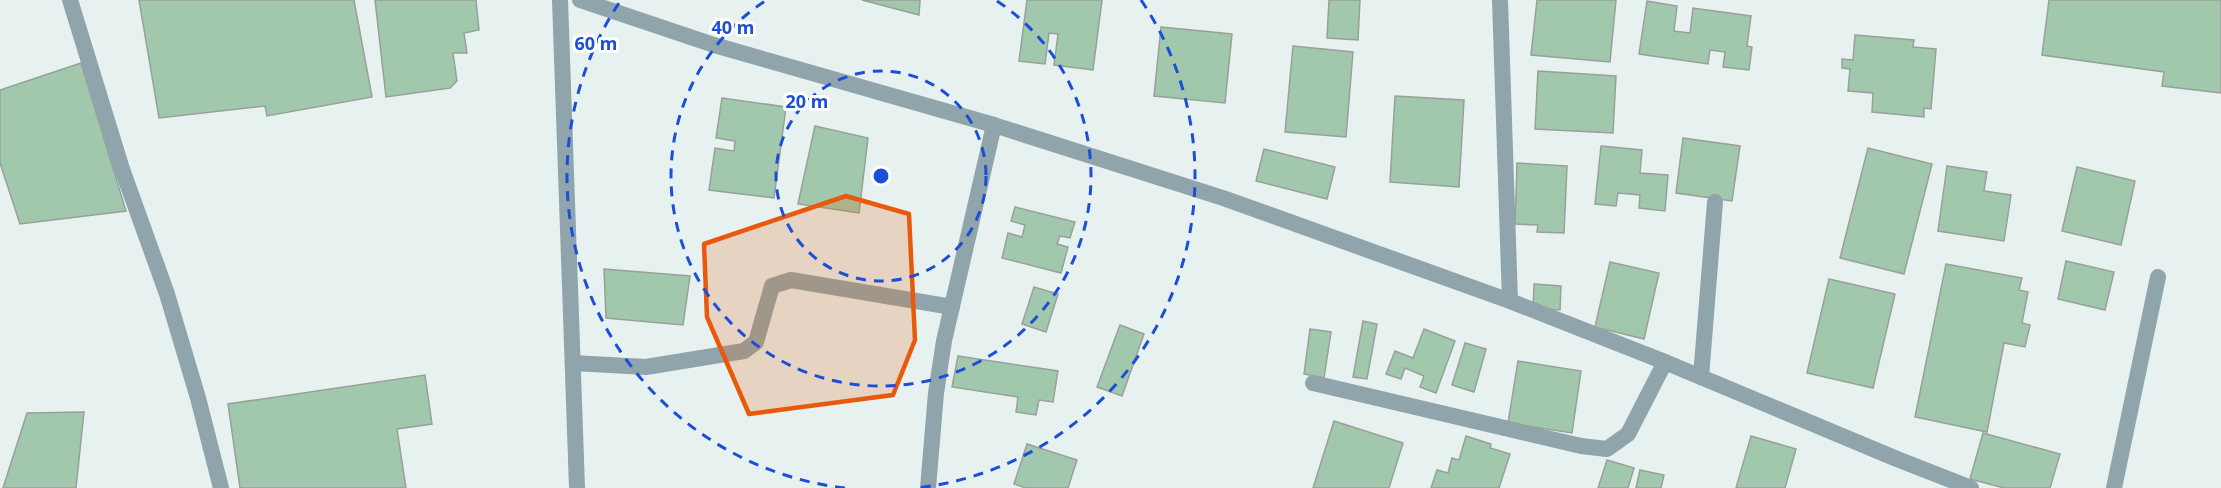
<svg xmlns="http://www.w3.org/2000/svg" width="2221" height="488" font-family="'Noto Sans',sans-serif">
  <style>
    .building { fill: #a1c8ac; stroke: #98a09a; stroke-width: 1.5 }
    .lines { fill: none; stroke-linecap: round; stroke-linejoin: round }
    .minor { stroke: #8fa5ab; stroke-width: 16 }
    .marked { fill: #e8590c; fill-opacity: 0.2; stroke: #e8590c; stroke-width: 4.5; stroke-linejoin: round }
    .ring { fill: none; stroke: #1d4ed8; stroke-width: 3; stroke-dasharray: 10 8 }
    .centre { fill: #1d4ed8; stroke: #fff; stroke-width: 3 }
    .ring-label { font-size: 18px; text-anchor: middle; font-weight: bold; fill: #1d4ed8; stroke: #fff; stroke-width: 6; stroke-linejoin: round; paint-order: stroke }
  </style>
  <rect width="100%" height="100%" fill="#e7f2f0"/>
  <!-- building -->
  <g class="building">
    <path d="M 139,0 L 354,0 L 372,97 L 267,116 L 265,106 L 159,118 Z"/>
    <path d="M 375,0 L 476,0 L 479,30 L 464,33 L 467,53 L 453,53 L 457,81 L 450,88 L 386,97 Z"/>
    <path d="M 862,0 L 920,0 L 919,15 Z"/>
    <path d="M 1027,0 L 1102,0 L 1093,70 L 1054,65 L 1058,34 L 1049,33 L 1045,64 L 1019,61 Z"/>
    <path d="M 1329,0 L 1360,0 L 1358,40 L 1327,38 Z"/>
    <path d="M 1537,0 L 1616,0 L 1610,62 L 1531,55 Z"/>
    <path d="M 2049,0 L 2221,0 L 2221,93 L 2162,86 L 2164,72 L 2042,55 Z"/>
    <path d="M 1647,1 L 1677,6 L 1674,31 L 1690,33 L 1693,8 L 1751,16 L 1747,46 L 1752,47 L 1749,70 L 1723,67 L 1725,52 L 1710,50 L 1708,64 L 1639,54 Z"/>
    <path d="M 1161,27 L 1232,34 L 1225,103 L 1154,96 Z"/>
    <path d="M 1855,35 L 1914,40 L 1913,47 L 1936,49 L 1931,109 L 1924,108 L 1924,117 L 1872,112 L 1873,93 L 1848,91 L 1850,69 L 1842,68 L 1842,59 L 1853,60 Z"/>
    <path d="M 1293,46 L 1353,52 L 1346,137 L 1285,132 Z"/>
    <path d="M 81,63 L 126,211 L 20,224 L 0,163 L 0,90 Z"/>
    <path d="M 1538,71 L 1616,76 L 1613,133 L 1535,129 Z"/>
    <path d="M 1395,96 L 1464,100 L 1459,187 L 1390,182 Z"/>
    <path d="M 722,98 L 786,107 L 774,198 L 709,190 L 715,148 L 734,151 L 735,141 L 716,138 Z"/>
    <path d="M 815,126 L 868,138 L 859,213 L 798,204 Z"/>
    <path d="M 1683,138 L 1740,146 L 1732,201 L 1676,193 Z"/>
    <path d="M 1601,146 L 1642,150 L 1640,173 L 1668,175 L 1665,211 L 1639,208 L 1640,195 L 1618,193 L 1616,206 L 1595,204 Z"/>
    <path d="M 1868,148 L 1932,164 L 1904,274 L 1840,258 Z"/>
    <path d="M 1264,149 L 1335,167 L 1327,199 L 1256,181 Z"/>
    <path d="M 1517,163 L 1567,166 L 1564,233 L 1537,232 L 1538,225 L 1515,224 Z"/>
    <path d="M 1947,166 L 1987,172 L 1984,191 L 2011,195 L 2004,241 L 1938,231 Z"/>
    <path d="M 2077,167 L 2135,181 L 2121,245 L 2062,231 Z"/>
    <path d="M 1015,207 L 1075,222 L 1070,238 L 1060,236 L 1057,244 L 1068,247 L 1061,273 L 1002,258 L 1008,233 L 1022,237 L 1025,225 L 1011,221 Z"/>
    <path d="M 2066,261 L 2114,272 L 2105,310 L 2058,299 Z"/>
    <path d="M 1610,262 L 1659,273 L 1644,339 L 1595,327 Z"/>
    <path d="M 1946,264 L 2022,278 L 2019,290 L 2028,292 L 2022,323 L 2030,325 L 2025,347 L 2004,343 L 1987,432 L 1915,417 Z"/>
    <path d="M 604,269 L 690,276 L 683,325 L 606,318 Z"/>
    <path d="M 1829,279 L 1895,294 L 1873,388 L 1807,373 Z"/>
    <path d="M 1534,284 L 1561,286 L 1560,310 L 1533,308 Z"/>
    <path d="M 1034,287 L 1058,294 L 1046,332 L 1022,324 Z"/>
    <path d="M 1363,321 L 1377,324 L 1367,379 L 1353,377 Z"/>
    <path d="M 1120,325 L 1144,334 L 1122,396 L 1097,387 Z"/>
    <path d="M 1310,329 L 1331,332 L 1324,378 L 1304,374 Z"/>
    <path d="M 1424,329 L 1455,341 L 1436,393 L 1420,387 L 1424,376 L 1405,368 L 1401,379 L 1386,374 L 1395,351 L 1413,358 Z"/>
    <path d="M 1465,343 L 1486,349 L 1474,392 L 1452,385 Z"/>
    <path d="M 958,356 L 1058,371 L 1053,402 L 1039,400 L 1036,415 L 1016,412 L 1018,397 L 952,387 Z"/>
    <path d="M 1518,361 L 1581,371 L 1572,433 L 1508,423 Z"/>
    <path d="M 425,375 L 432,424 L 397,429 L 406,488 L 240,488 L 228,404 Z"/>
    <path d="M 84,412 L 76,488 L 3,488 L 27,413 Z"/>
    <path d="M 1334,421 L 1403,443 L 1389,488 L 1313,488 Z"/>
    <path d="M 1983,433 L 2060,454 L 2050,488 L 2004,488 L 1970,479 Z"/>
    <path d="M 1466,436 L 1491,444 L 1490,448 L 1510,454 L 1499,488 L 1431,488 L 1437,470 L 1448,473 L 1452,458 L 1459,460 Z"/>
    <path d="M 1751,436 L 1796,449 L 1785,488 L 1736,488 Z"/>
    <path d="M 1027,444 L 1077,460 L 1068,488 L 1026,488 L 1014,484 Z"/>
    <path d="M 1607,460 L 1634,468 L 1628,488 L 1598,488 Z"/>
    <path d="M 1640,470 L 1664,475 L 1661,488 L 1636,488 Z"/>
  </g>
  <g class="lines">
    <!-- minor -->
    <g class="minor">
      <path d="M 70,0 L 122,169 L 167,294 L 198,398 L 221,488"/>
      <path d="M 560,0 L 577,488"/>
      <path d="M 580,0 L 714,45 L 994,125 L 1223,198 L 1510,301 L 1665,362 L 1897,459 L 1971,488"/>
      <path d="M 1500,0 L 1510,301"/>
      <path d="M 573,363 L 646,367 L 744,351 L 756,342 L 772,286 L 791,280 L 952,307"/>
      <path d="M 1701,377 L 1715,202"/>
      <path d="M 1313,383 L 1581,446 L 1607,449 L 1628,434 L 1665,362"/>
      <path d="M 928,488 L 936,393 L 944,341 L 994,125"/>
      <path d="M 2114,488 L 2158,277"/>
    </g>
  </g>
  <!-- marked area -->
  <path class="marked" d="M 846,196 L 909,214 L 915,340 L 893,395 L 749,414 L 707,317 L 704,244 Z"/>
  <!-- distance rings -->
  <g class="ring">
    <circle cx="881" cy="176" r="105"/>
    <path d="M997 1A210 210 0 1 1 765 1"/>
    <path d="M845 488A314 314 0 0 1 621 0M1141 0A314 314 0 0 1 917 488"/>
  </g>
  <circle cx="881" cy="176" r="9" class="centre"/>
  <g class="ring-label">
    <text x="733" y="34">40 m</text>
    <text x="596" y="50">60 m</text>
    <text x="807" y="108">20 m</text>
  </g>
</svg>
